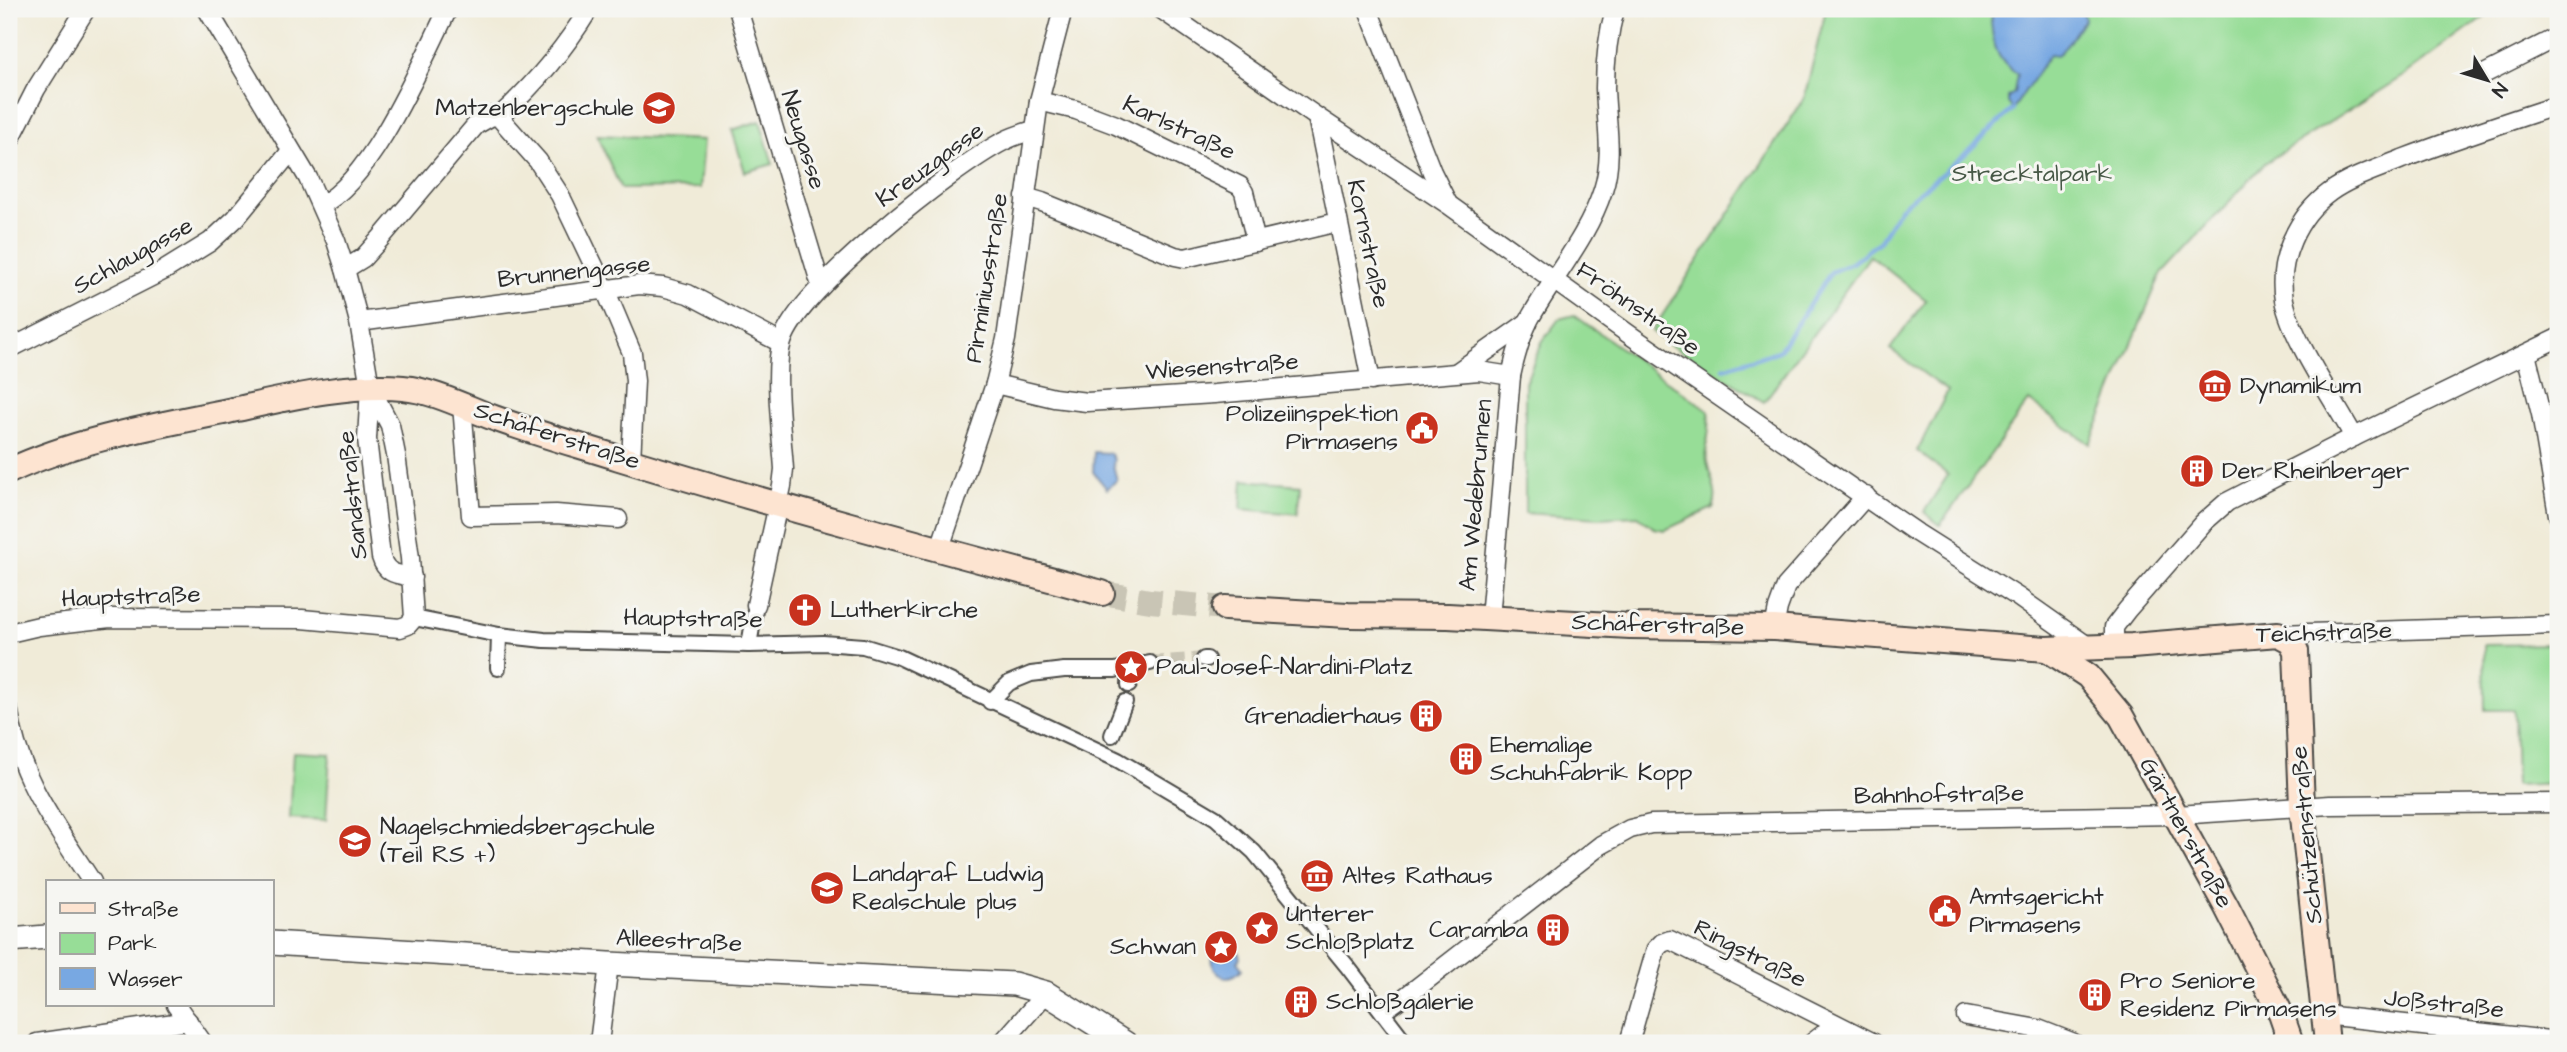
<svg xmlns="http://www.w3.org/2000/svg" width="2567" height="1052" font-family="'Architects Daughter',sans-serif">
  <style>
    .green { fill: #97dd97; stroke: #618461; stroke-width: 2 }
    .water { fill: #78a8e2; stroke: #526a86; stroke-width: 2 }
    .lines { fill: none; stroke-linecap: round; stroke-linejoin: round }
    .stream { stroke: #78a8e2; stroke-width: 4.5 }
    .pedestrian-tunnel { stroke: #c9c5b5; stroke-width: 14; stroke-dasharray: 14 7; stroke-linecap: butt }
    .secondary-tunnel { stroke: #c9c5b5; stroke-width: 24; stroke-dasharray: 24 12; stroke-linecap: butt }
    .pedestrian-casing { stroke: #494845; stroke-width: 18 }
    .minor-casing { stroke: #494845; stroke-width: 21 }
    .tertiary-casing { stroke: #494845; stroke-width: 26 }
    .secondary-casing { stroke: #494845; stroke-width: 28 }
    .pedestrian { stroke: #fff; stroke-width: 14 }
    .minor { stroke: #fff; stroke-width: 18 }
    .tertiary { stroke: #fff; stroke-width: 23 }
    .secondary { stroke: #fde4d1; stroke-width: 24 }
    .labels { text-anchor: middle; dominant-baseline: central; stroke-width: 6; stroke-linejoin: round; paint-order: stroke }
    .poi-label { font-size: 24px; fill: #2b2b2b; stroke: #f6f6f2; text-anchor: start }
    .street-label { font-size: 24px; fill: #2b2b2b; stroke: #f6f6f2 }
    .park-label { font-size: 24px; fill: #465846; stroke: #f6f6f2 }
  </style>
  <rect width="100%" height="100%" fill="#f6f6f2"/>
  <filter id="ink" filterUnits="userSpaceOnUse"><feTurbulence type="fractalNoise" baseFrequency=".0143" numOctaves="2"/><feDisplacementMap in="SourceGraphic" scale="14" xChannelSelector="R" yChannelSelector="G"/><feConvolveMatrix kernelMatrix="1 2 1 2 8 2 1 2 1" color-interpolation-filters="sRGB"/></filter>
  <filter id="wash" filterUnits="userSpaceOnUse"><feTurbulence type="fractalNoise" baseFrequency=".00686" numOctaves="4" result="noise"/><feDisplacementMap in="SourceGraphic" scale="28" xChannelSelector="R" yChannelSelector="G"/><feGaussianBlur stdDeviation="1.57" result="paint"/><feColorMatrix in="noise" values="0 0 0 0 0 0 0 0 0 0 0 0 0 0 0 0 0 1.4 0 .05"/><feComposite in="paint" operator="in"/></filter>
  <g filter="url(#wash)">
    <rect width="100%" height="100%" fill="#f0ebd8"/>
    <!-- green -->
    <g class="green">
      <path d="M 1826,9 L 2496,9 L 2403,76 L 2265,163 L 2160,276 L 2090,444 L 2029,401 L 1940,525 L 1924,512 L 1948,475 L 1917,451 L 1948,391 L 1890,349 L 1926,300 L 1870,256 L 1764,402 L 1667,343 L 1652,331 L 1804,99 Z"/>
      <path d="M 760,121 L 773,164 L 745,172 L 732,130 Z"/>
      <path d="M 597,135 L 704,140 L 700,188 L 621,189 Z"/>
      <path d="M 1574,315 L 1709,411 C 1712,428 1704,444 1707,461 C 1709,477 1720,492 1713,508 L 1665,530 L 1654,528 L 1638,516 L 1599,518 L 1525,513 L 1525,383 L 1542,342 L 1559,319 Z"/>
      <path d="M 1243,480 L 1300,485 L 1298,514 L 1241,509 Z"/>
      <path d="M 2558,644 L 2558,783 L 2516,785 L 2514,710 L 2485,710 L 2484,645 Z"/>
      <path d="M 293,752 L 330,754 L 326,820 L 289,818 Z"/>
    </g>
    <!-- water -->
    <g class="water">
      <path d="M 1990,9 L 2083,9 L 2085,20 C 2074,31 2070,46 2057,55 L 2050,54 L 2013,109 L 2008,103 L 2008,97 L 2014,93 L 2017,74 C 1992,59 1992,35 1990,9 Z"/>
      <path d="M 1094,452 L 1110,453 L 1114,460 L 1113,465 L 1117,480 L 1107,489 L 1093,472 Z"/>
      <path d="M 1220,944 L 1227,950 L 1233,949 L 1238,951 L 1240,957 L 1238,962 L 1242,969 C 1222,991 1201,962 1220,944 Z"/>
    </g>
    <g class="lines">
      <!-- stream -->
      <path class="stream" d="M 1724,368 L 1779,351 L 1831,272 L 1852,263 L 1879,242 L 1900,208 L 1962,157 L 2013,109"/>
    </g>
  </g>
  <g filter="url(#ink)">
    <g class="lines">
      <!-- pedestrian-tunnel -->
      <path class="pedestrian-tunnel" d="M 1150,663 L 1204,659"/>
      <!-- secondary-tunnel -->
      <path class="secondary-tunnel" d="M 1102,593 L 1150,601 L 1225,608"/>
      <!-- pedestrian casing -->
      <g class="pedestrian-casing">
        <g id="pedestrian">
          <path d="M 414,618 L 499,635 L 544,640 L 749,645 L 823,643 L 863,646 L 899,657 L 1118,760 L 1216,818 L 1254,852 L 1347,966 L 1406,1043"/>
          <path d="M 749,645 L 756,605"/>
          <path d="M 1204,659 L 1207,659"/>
          <path d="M 498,668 L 499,635"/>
          <path d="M 1129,685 L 1130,667"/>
          <path d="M 990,702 L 1009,683 L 1031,674 L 1064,670 L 1115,670 L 1150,663"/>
          <path d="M 1112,735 L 1125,702"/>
          <path d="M 1383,1013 L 1405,997"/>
        </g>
      </g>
      <!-- minor casing -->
      <g class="minor-casing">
        <g id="minor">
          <path d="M 207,9 L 308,178 L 336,241 L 345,269 L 359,322 L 370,387 L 367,439 L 381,557 C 386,574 396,574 412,577"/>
          <path d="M 738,9 L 821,286"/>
          <path d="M 1161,9 L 1317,117 L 1449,205 L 1630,335 L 1917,533 L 2018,597 L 2089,647"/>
          <path d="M 1368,9 L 1432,172 L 1447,202"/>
          <path d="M 2486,73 L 2557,37"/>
          <path d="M 1039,101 L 1076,110 L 1116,125 L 1240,186 L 1244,192 L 1256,242"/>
          <path d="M 499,117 C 534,85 564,50 589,9"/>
          <path d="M 1317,117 L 1371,381"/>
          <path d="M 9,142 L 36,89 L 86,9"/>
          <path d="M 1025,197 L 1042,202 L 1175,256 L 1185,258 L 1338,222"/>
          <path d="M 321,205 C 373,179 422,61 448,9"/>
          <path d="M 345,269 L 363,258 L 380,239 L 476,125 L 492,116 L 499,117 L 538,161 L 560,195 L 605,289 L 632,353 L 635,381 L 631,461"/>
          <path d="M 359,322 L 639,285 L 663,287 L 688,294 L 781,343"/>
          <path d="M 9,349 L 163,271 L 210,242 L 236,218 L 291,151"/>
          <path d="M 2526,354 L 2541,414 L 2558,515"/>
          <path d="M 1457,372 L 1528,322"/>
          <path d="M 995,384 L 1054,398 L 1087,402 L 1214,394 L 1479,371 L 1511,376"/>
          <path d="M 462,405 L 471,516 L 556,514 L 618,519"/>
          <path d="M 2354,437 C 2334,400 2292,340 2284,300 C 2277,260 2297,216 2330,192 C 2351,177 2378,169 2402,159 C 2454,139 2506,122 2558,105"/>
          <path d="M 939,551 L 995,384 L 1006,339 L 1039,101 L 1063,9"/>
          <path d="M 756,605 L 782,486 L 784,469 C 782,437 773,369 782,342 C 797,290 953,167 1004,141 C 1013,136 1024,133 1034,130"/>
          <path d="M 1490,618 L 1511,376 C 1515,357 1520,338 1529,320 C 1553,277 1588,237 1603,190 C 1614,156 1606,122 1605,88 C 1605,62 1608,34 1615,9"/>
          <path d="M 1774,628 L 1778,608 L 1786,586 L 1866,496"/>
          <path d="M 9,633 L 39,626 L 110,618 L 302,619 L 400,628 L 408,625 L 414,618 L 410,558 L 396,455 L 390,425 L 370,387"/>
          <path d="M 2278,634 L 2558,625"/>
          <path d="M 2114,647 L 2114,627 L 2127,610 L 2203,523 L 2227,502 L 2354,437 L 2558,338"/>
          <path d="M 9,712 C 18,777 57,828 92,882"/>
          <path d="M 1405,997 L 1601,845 L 1630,829 L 1651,824 L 2177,815 L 2330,805 L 2558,803"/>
          <path d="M 176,1005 L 203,1043"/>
          <path d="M 2324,1015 L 2558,1041"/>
          <path d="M 1966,1016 L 2038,1029 L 2074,1043"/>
          <path d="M 37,1043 L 188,1021"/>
          <path d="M 599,1043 L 609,964"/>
          <path d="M 1002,1043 L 1046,993"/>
          <path d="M 1629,1043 L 1656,949 L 1662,943 L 1670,940 L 1874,1043"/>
          <path d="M 1812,1043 L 1825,1033 L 1847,1030"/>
        </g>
      </g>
      <!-- tertiary casing -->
      <g class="tertiary-casing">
        <g id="tertiary">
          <path d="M 9,940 L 47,937"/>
          <path d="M 271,943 L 609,964 L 1014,984 L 1046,993 L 1125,1043"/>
        </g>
      </g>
      <!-- secondary casing -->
      <g class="secondary-casing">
        <g id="secondary">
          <path d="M 9,471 C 78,439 154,426 228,411 C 284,399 346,383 403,388 C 435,391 464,407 494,418 C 535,433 578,445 619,458 C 779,507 941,550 1102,593"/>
          <path d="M 1225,608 L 1348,615 L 1448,616 L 1630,626 L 1774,628 L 2046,649 L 2132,646 L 2278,634 L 2291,641 L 2296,651 L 2302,807 L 2327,1043"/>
          <path d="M 2047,649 L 2088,676 L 2121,716 L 2226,906 L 2281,1014 L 2291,1043"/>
        </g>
      </g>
      <!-- pedestrian -->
      <use href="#pedestrian" class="pedestrian"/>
      <!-- minor -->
      <use href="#minor" class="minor"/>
      <!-- tertiary -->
      <use href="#tertiary" class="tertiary"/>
      <!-- secondary -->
      <use href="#secondary" class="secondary"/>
    </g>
  </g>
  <!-- icons -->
  <defs>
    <g id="school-disc" transform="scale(1.75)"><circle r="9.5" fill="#c8321e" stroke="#f6f6f2"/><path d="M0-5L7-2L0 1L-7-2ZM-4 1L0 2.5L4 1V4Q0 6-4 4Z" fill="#fff"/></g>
    <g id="museum-disc" transform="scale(1.75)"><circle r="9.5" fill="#c8321e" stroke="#f6f6f2"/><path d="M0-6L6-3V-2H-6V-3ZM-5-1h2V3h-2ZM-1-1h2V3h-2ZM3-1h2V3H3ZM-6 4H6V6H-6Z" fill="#fff"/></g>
    <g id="civic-disc" transform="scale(1.75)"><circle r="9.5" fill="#c8321e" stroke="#f6f6f2"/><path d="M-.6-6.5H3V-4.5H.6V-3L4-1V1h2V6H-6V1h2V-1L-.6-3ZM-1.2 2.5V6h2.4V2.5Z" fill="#fff"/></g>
    <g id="building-disc" transform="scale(1.75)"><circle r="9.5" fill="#c8321e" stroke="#f6f6f2"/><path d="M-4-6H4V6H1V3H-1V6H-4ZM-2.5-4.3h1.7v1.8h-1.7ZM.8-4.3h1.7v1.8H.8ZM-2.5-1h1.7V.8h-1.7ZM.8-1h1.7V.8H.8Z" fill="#fff"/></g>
    <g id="church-disc" transform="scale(1.75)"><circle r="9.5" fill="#c8321e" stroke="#f6f6f2"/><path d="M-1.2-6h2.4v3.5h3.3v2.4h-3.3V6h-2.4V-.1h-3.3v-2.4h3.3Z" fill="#fff"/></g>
    <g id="sight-disc" transform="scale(1.75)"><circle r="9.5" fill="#c8321e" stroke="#f6f6f2"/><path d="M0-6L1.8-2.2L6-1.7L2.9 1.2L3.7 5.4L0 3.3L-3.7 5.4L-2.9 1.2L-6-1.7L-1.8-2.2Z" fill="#fff"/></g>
  </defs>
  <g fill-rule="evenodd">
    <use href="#school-disc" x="659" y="108"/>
    <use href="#museum-disc" x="2215" y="386"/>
    <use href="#civic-disc" x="1422" y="428"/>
    <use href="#building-disc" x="2197" y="471"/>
    <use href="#church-disc" x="805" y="610"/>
    <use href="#sight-disc" x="1131" y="667"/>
    <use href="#building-disc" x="1426" y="716"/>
    <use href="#building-disc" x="1466" y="759"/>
    <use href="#school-disc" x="355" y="841"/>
    <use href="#museum-disc" x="1317" y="876"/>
    <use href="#school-disc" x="827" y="888"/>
    <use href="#civic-disc" x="1945" y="911"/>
    <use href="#sight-disc" x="1262" y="928"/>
    <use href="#building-disc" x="1553" y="930"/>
    <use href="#sight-disc" x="1221" y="947"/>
    <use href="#building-disc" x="2095" y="995"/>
    <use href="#building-disc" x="1301" y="1002"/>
  </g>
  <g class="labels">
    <!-- poi labels -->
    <g class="poi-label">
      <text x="634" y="108" text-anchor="end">Matzenbergschule</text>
      <text x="2240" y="386">Dynamikum</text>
      <text x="1398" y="414" text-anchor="end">Polizeiinspektion<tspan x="1398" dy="28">Pirmasens</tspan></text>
      <text x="2222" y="471">Der Rheinberger</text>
      <text x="830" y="610">Lutherkirche</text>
      <text x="1156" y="667">Paul-Josef-Nardini-Platz</text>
      <text x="1402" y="716" text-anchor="end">Grenadierhaus</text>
      <text x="1490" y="745">Ehemalige<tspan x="1490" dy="28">Schuhfabrik Kopp</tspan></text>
      <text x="380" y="827">Nagelschmiedsbergschule<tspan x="380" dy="28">(Teil RS +)</tspan></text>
      <text x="852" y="874">Landgraf Ludwig<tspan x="852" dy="28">Realschule plus</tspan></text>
      <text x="1342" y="876">Altes Rathaus</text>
      <text x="1969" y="897">Amtsgericht<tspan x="1969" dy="28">Pirmasens</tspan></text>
      <text x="1286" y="914">Unterer<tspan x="1286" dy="28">Schloßplatz</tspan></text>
      <text x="1528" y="930" text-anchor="end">Caramba</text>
      <text x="1196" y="947" text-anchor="end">Schwan</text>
      <text x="2120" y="981">Pro Seniore<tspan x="2120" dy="28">Residenz Pirmasens</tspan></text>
      <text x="1326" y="1002">Schloßgalerie</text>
    </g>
    <!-- street labels -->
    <g class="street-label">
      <text transform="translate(1179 128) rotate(25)">Karlstraße</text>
      <text transform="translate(803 140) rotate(73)">Neugasse</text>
      <text transform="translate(930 165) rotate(-36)">Kreuzgasse</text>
      <text transform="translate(1368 244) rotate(78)">Kornstraße</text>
      <text transform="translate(133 256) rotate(-29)">Schlaugasse</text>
      <text transform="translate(574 272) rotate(-6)">Brunnengasse</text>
      <text transform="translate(987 278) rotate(-81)">Pirminiusstraße</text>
      <text transform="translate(1638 309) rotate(35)">Fröhnstraße</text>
      <text transform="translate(1222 367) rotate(-4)">Wiesenstraße</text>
      <text transform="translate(557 436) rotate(18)">Schäferstraße</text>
      <text transform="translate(353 495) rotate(-96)">Sandstraße</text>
      <text transform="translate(1476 495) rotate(-85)">Am Wedebrunnen</text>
      <text transform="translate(131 597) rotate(-2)">Hauptstraße</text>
      <text transform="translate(693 619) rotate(1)">Hauptstraße</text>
      <text transform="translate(1658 625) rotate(2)">Schäferstraße</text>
      <text transform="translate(2324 633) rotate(-2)">Teichstraße</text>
      <text transform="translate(1939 795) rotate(-1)">Bahnhofstraße</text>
      <text transform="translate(2186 833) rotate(61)">Gärtnerstraße</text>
      <text transform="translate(2307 835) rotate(-95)">Schützenstraße</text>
      <text transform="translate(679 941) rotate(3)">Alleestraße</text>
      <text transform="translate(1750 954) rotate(27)">Ringstraße</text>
      <text transform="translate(2444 1004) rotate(6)">Joßstraße</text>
    </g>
    <!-- park labels -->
    <g class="park-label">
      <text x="2032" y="174">Strecktalpark</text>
    </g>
  </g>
  <!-- margin -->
  <rect width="2567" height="1052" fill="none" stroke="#f6f6f2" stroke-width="35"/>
  <!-- legend -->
  <rect x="46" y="880" width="228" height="126" fill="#f6f6f2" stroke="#a5a5a2" stroke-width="2"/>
  <rect x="60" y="903" width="35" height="10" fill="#fde4d1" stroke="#a5a5a2" stroke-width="2"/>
  <text x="108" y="916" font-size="21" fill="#2b2b2b">Straße</text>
  <rect x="60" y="933" width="35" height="21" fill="#97dd97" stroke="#a5a5a2" stroke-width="2"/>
  <text x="108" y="950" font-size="21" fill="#2b2b2b">Park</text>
  <rect x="60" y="968" width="35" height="21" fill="#78a8e2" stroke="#a5a5a2" stroke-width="2"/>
  <text x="108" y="986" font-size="21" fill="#2b2b2b">Wasser</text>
  <!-- north arrow -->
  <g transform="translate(2487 80) rotate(128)" stroke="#f6f6f2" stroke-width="5" paint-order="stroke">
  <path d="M0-5L12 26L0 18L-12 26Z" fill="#2b2b2b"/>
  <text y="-10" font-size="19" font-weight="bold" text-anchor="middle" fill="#2b2b2b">N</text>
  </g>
</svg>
